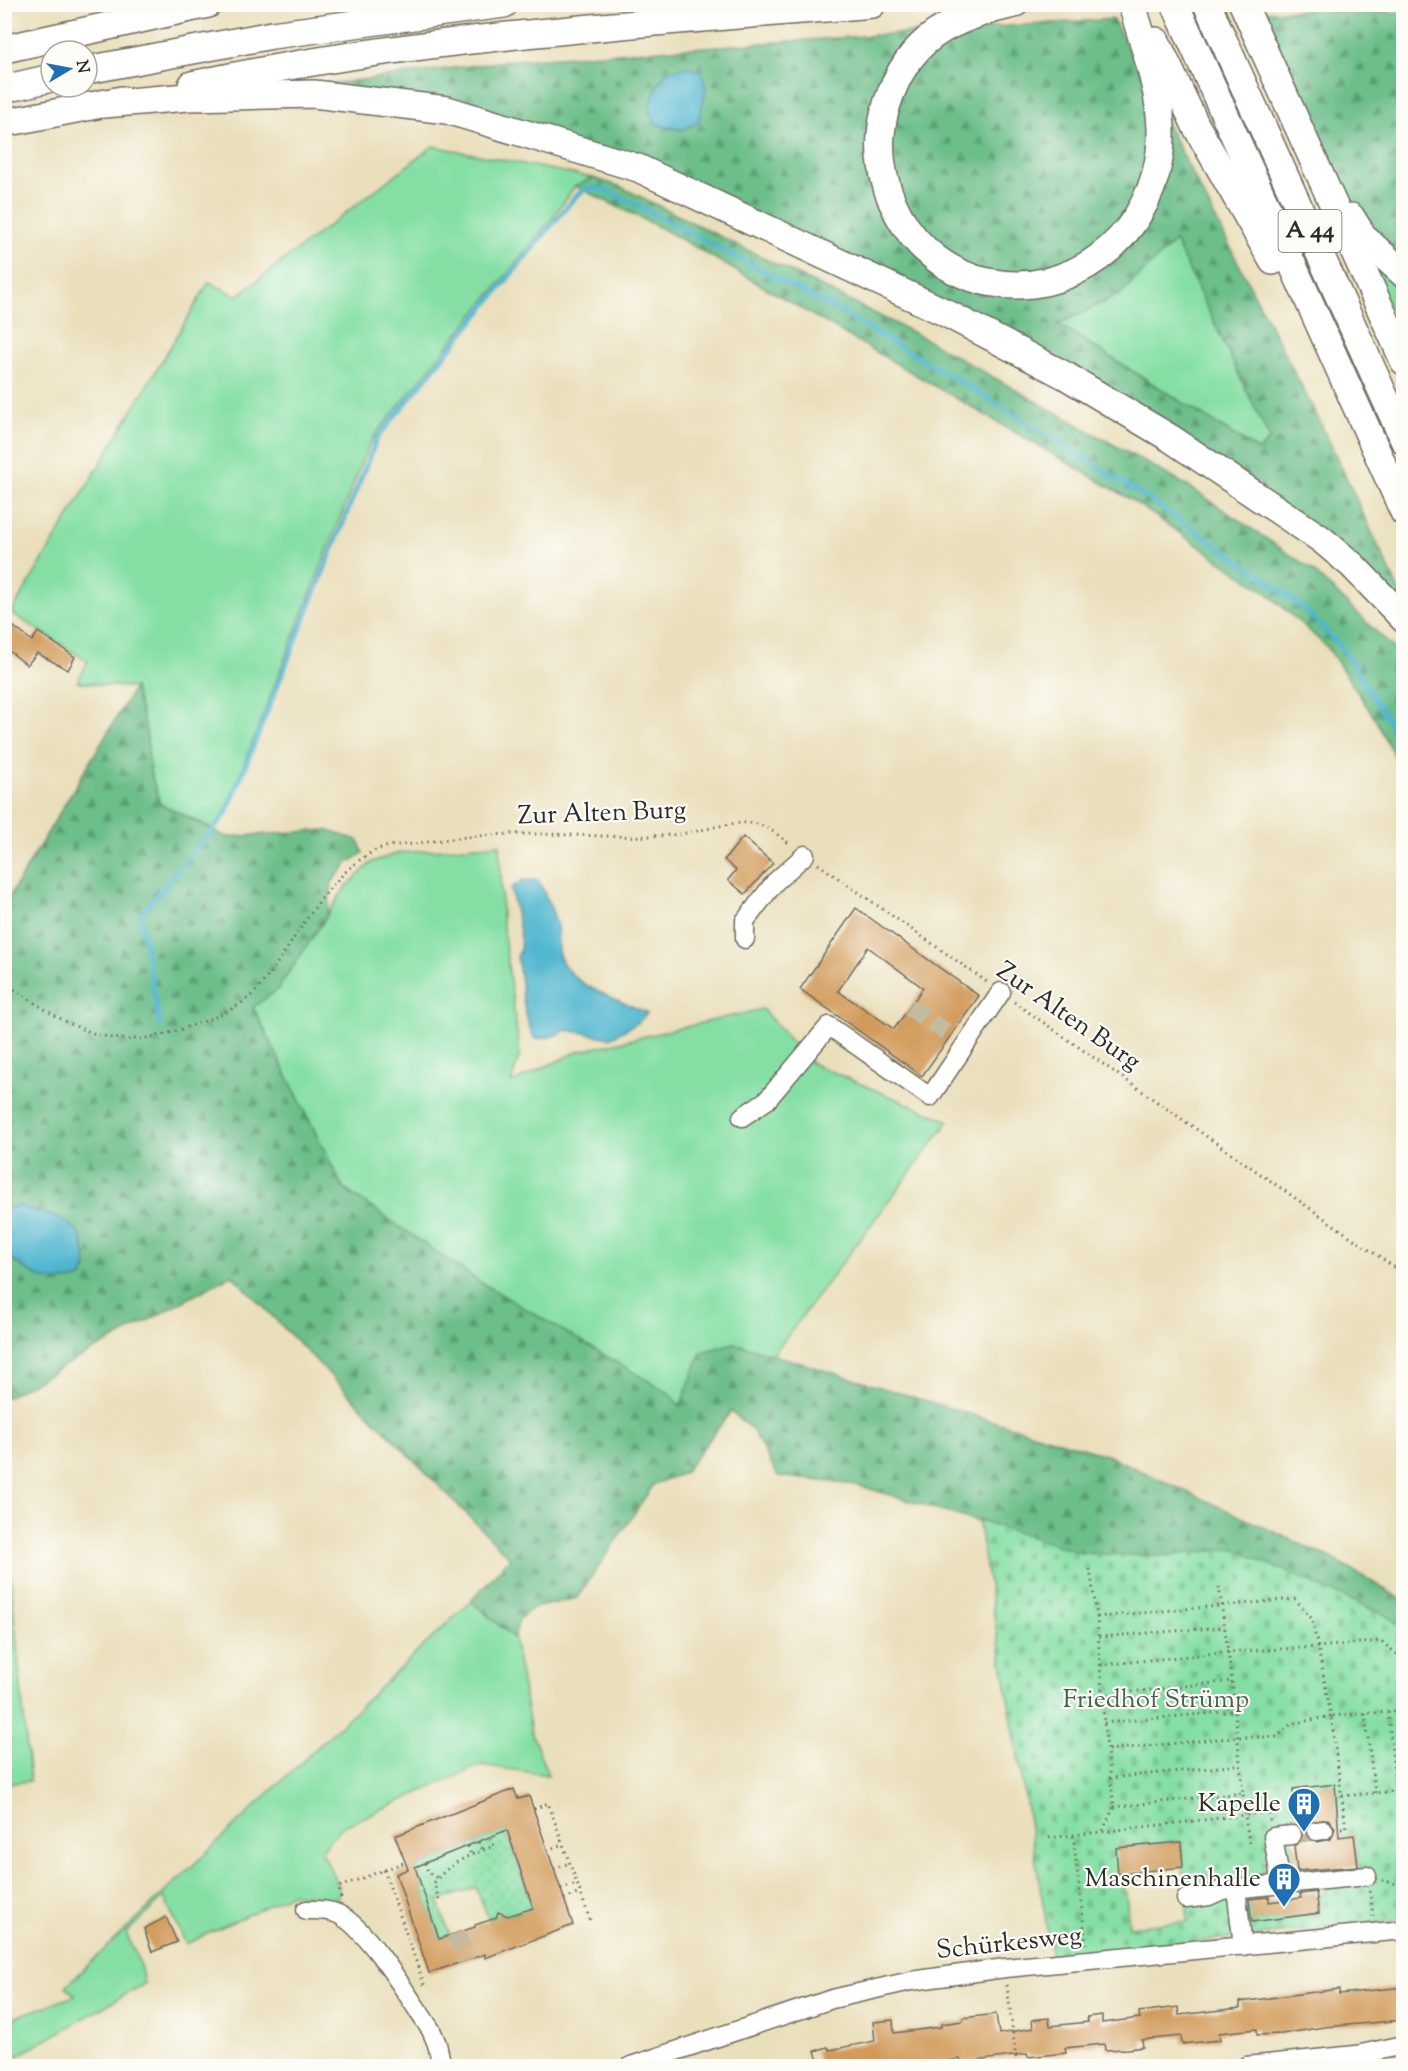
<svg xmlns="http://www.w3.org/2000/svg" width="1408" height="2071" font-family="'Sorts Mill Goudy',serif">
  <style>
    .green { fill: #85dfa5; stroke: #588568; stroke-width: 1.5 }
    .forest { fill: url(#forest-firs); stroke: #4c745a; stroke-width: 1.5; fill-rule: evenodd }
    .cemetery { fill: url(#cemetery-stones); stroke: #588568; stroke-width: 1.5; fill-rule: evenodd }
    .garden { fill: url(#garden-dots); stroke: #588568; stroke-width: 1.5 }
    .water { fill: #50b6cf; stroke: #3e707d; stroke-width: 1.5 }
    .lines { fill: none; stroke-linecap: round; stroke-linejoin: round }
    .stream { stroke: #50b6cf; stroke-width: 5 }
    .building { fill: #d29b5c; fill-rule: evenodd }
    .minor-tunnel { stroke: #c4bb9e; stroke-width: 18; stroke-dasharray: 18 9; stroke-linecap: butt }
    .minor-casing { stroke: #6e6a5d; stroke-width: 21 }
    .highway-casing { stroke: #6e6a5d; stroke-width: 30 }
    .path { stroke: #6e6a5d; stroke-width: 3; stroke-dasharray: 1.5 4.5; stroke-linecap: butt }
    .minor { stroke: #fff; stroke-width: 18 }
    .highway { stroke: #fff; stroke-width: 27 }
    .labels { text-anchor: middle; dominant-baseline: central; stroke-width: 4.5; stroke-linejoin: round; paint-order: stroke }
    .shield { fill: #fdfcf7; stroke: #6a6a68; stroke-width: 1.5 }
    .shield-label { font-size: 24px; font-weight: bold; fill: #2b2b2b }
    .street-label { font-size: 26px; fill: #2b2b2b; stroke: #fdfcf7 }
    .park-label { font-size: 26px; fill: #466150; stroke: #fdfcf7 }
    .poi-label { font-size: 26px; fill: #2b2b2b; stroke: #fdfcf7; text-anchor: end }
  </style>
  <defs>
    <pattern id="forest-firs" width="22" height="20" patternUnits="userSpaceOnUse" patternTransform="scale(1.5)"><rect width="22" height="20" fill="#6cbe8a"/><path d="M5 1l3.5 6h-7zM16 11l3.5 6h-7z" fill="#599b71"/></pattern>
    <pattern id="cemetery-stones" width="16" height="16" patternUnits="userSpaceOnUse" patternTransform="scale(1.5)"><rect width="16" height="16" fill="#85dfa5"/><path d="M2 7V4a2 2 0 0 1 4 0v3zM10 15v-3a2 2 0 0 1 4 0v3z" fill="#73c08e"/></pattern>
    <pattern id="garden-dots" width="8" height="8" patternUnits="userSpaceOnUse" patternTransform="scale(1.5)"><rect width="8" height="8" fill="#85dfa5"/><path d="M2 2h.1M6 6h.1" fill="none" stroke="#73c08e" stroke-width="1.8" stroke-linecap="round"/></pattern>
  </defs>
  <rect width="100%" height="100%" fill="#fdfcf7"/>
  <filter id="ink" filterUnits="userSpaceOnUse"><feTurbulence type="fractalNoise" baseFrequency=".0167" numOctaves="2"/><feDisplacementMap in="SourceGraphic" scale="12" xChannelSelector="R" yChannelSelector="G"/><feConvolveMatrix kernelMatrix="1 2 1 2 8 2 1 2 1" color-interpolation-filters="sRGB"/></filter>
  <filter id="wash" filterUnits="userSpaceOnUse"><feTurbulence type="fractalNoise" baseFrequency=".008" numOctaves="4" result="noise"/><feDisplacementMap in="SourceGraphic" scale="24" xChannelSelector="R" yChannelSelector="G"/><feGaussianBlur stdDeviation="1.35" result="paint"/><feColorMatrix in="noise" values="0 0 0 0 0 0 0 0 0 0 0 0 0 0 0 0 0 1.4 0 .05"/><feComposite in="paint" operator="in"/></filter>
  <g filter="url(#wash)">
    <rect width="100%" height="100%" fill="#eadfbb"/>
    <!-- green -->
    <g class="green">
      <path d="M 433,146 L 593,178 L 575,186 L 551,220 L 375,435 L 367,449 L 225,812 L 214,829 L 160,804 L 150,771 L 146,730 L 134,688 L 77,682 L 88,661 L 11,613 L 209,282 L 237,296 Z"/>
      <path d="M 1175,241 L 1270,439 L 1259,451 L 1058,324 L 1119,295 Z"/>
      <path d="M 1381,270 L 1403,285 L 1403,337 L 1374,272 Z"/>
      <path d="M 500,844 L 502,920 L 520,1054 L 511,1083 L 577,1052 L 762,1009 L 811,1063 L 949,1121 L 773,1355 L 734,1343 L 680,1408 L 480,1282 L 343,1188 L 253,1007 L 277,990 L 345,888 L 372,862 L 399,853 Z"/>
      <path d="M 5,1561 L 9,1561 L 30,1781 L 5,1784 Z"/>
      <path d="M 471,1601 L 514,1638 L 531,1732 L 548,1775 L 481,1765 L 342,1827 L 321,1850 L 339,1887 L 338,1898 L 291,1894 L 186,1944 L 164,1897 L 126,1933 L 140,1964 L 144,1984 L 5,2063 L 4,2021 L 75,1996 L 66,1986 Z"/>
    </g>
    <!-- forest -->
    <g class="forest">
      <path d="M 1311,10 L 1403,12 L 1403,255 C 1353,223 1332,165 1308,113 C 1294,79 1279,46 1264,12 Z"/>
      <path d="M 1113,19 L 1322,426 L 1403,599 L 1403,606 L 1210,460 L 633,160 L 307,87 L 515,60 ZM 1175,241 L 1270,439 L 1259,451 L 1058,324 L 1119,295 Z"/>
      <path d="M 593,178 L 619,186 L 918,335 L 1191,488 L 1310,568 L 1403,657 L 1403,762 L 1394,755 L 1374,717 L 1328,648 L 1267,593 L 1130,499 L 667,231 L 575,186 Z"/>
      <path d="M 134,688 L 146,730 L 150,771 L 160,804 L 227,837 L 326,830 L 358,840 L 363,853 L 348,863 L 332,882 L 327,916 L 277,990 L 253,1007 L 343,1188 L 480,1282 L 669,1393 L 680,1407 L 701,1352 L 734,1343 L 1109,1456 L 1333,1559 L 1403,1600 L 1403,1627 L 1391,1618 L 1235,1549 L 1156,1556 L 1081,1553 L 857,1485 L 778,1476 L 752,1430 L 731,1411 L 684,1473 L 654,1484 L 577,1598 L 533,1608 L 519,1619 L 514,1638 L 471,1601 L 510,1558 L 232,1275 L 5,1398 L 5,1254 C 33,1274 44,1287 81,1278 L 87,1267 L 19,1206 L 5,1209 L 5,904 Z"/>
    </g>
    <!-- cemetery -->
    <path class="cemetery" d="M 978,1520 L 1081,1553 L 1156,1556 L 1235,1549 L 1391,1618 L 1403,1627 L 1403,1920 L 1052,1957 ZM 1335,1784 L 1337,1824 L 1315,1827 L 1319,1854 L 1341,1851 L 1339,1837 L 1354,1835 L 1359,1871 L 1323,1876 L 1325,1894 L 1317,1896 L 1319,1913 L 1252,1922 L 1248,1893 L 1268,1890 L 1264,1861 L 1295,1856 L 1292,1831 L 1298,1830 L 1293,1790 ZM 1181,1842 L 1188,1921 L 1129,1927 L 1124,1873 L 1116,1848 Z"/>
    <!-- garden -->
    <path class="garden" d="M 507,1830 L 533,1908 L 508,1916 L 501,1913 L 489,1920 L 476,1887 L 438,1901 L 450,1935 L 439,1939 L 415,1867 Z"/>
    <!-- water -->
    <g class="water">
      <path d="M 688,67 L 702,72 L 706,90 L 698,123 L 681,130 L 655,124 L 649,107 L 658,84 L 667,71 Z"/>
      <path d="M 523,880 L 538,880 C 546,895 554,911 557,928 C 559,936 557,944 558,951 C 566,987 618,998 647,1013 L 639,1022 L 610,1038 L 567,1030 L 551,1037 L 535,1039 C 521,1015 523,984 517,957 C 527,942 513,907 511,888 Z"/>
      <path d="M 19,1206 C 37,1212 74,1218 81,1238 C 85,1247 85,1258 87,1267 L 81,1278 C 44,1287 34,1275 5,1254 L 5,1209 Z"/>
    </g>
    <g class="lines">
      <!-- stream -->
      <path class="stream" d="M 160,1027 L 140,915 L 226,814 L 377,438 L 574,198 L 586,188 L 602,189 L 631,202 L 839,311 L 996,403 L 1153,502 L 1263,577 L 1309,613 L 1346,653 L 1404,746"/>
    </g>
    <g id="blocks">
      <!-- building -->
      <g class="building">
        <path d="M 4,619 L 32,641 L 38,632 L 75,657 L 68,670 L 37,653 L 27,665 L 4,647 Z"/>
        <path d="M 743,837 L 773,863 L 745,894 L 728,880 L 736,870 L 724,860 Z"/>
        <path d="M 856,908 L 979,996 L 922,1076 L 800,989 ZM 868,947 L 923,988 L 894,1029 L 838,991 Z"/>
        <path d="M 1335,1784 L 1339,1837 L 1354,1835 L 1358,1866 L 1297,1871 L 1294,1846 L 1302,1840 L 1303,1834 L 1297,1825 L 1293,1789 ZM 1328,1819 L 1335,1828 L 1331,1839 L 1317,1842 L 1307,1838 L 1305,1832 L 1309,1822 Z"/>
        <path d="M 514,1789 L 518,1799 L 529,1796 L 573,1925 L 485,1958 L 485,1954 L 429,1973 L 396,1874 L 408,1869 L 395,1836 ZM 507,1830 L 533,1908 L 508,1916 L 498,1912 L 496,1918 L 475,1925 L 475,1927 L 439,1939 L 415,1867 Z"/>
        <path d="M 1181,1842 L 1183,1867 L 1118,1874 L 1116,1848 Z"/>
        <path d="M 1316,1892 L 1319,1913 L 1252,1922 L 1249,1899 L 1269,1897 L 1269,1902 L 1301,1898 L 1300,1894 Z"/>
        <path d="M 166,1917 L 177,1942 L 152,1952 L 144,1929 Z"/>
        <path d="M 1404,1987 L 1404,2020 L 1324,2027 L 1282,2034 L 1257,2035 L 1257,2029 L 1219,2033 L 1220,2040 L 1182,2044 L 1181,2036 L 1142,2040 L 1143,2047 L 1128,2049 L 1105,2050 L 1104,2044 L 1065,2048 L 1066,2053 L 1028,2057 L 1027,2054 L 961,2063 L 960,2059 L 903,2067 L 820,2067 L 815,2051 L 828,2047 L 830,2050 L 875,2041 L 873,2022 L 893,2020 L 894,2033 L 941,2027 L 941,2024 L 963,2021 L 963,2018 L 996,2014 L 999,2034 L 1033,2028 L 1032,2020 L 1049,2018 L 1050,2026 L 1088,2022 L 1087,2017 L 1102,2015 L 1102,2023 L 1140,2018 L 1139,2012 L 1178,2007 L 1179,2015 L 1240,2008 L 1240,2002 L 1299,1994 L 1339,1989 L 1339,1994 Z"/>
      </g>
    </g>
  </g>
  <g filter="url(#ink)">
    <use href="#blocks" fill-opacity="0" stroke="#6e6a5d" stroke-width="1.5"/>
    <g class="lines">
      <!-- minor-tunnel -->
      <g class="minor-tunnel">
        <path d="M 909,1007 L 952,1036"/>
        <path d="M 1292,1835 L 1316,1831"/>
        <path d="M 456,1933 L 466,1961"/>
      </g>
      <!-- minor casing -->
      <g class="minor-casing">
        <g id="minor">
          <path d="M 745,939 L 745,921 L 775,882 L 805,855"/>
          <path d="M 742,1117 L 767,1100 L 829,1026 L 930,1097 L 1001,992"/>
          <path d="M 1316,1831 L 1324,1830"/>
          <path d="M 1281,1884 L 1273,1837 L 1292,1835"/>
          <path d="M 1236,1888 L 1243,1946"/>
          <path d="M 1186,1899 L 1209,1896 L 1222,1890 L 1367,1876"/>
          <path d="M 306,1910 C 317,1910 327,1909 338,1914 C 368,1928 411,2001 431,2030 L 437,2044 L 442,2066"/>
          <path d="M 631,2066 L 832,1999 L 911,1981 L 1005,1968 L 1404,1930"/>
          <path d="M 1246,2066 L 1356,2055 L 1404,2045"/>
        </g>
      </g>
      <!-- highway casing -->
      <g class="highway-casing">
        <g id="highway">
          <path d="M 1014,4 C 950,18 908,38 887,104 C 863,178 908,266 988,282 C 1070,299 1145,240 1159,159 C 1168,108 1146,54 1132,4"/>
          <path d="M 1175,4 L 1404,512"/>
          <path d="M 1207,4 L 1404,440"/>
          <path d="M 1243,4 L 1404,361"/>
          <path d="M 1156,41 L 1196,126 L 1273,261"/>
          <path d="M 4,49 L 208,4"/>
          <path d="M 87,70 L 272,35 L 504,4"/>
          <path d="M 192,85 C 416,36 644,24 872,4"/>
          <path d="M 4,89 L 51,78"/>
          <path d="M 104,104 L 188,97 L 314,94 L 447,110 L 638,168 L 942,311 L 1066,376 L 1170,438 L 1321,539 L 1352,565 L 1404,619"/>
          <path d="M 4,123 L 122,100"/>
          <path d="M 1351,217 L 1364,238 L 1404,274"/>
        </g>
      </g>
      <!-- path -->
      <g class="path">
        <path d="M 818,864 L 987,982"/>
        <path d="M 4,983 C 44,1008 86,1042 135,1039 C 156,1038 176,1031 196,1024 C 218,1017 247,1004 261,985 C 297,940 322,880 374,851 C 384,845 402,845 413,844 C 446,839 480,835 512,834 C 565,833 618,839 671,835 C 698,833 723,822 751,823 C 766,824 779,836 790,844"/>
        <path d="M 1014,1002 L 1404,1274"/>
        <path d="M 1090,1569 L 1097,1617 L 1104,1723 L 1114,1807 L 1102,1832"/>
        <path d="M 1097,1617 L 1295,1599 L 1311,1618 L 1318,1647 L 1381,1641 L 1404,1660"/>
        <path d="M 1099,1637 L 1225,1627"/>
        <path d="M 1101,1665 L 1227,1652 L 1318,1647 L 1331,1716 L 1291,1724 L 1277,1737 L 1238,1737 L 1107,1750"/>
        <path d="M 1102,1695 L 1232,1681"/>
        <path d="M 1365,1714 L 1375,1793"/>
        <path d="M 1104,1723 L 1234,1711"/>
        <path d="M 1109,1778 L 1240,1765"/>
        <path d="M 1404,1790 L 1396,1791 L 1404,1866"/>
        <path d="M 1342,1796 L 1396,1791 L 1388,1712 L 1404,1711"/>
        <path d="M 1114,1807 L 1243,1793 L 1232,1681 L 1219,1587"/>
        <path d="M 534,1809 L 548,1803 L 591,1922"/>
        <path d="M 1341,1828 L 1346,1828 L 1331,1716 L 1388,1712"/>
        <path d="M 1073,1836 L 1086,1944"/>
        <path d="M 1049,1838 L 1245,1815 L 1243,1793"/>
        <path d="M 479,1842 L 483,1850"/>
        <path d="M 1249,1843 L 1245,1815 L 1269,1812 L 1270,1821"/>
        <path d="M 468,1846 L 471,1855"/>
        <path d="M 547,1850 L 563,1844"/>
        <path d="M 425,1863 L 428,1872 L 437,1878"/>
        <path d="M 554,1869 L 569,1863"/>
        <path d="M 384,1870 L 425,1987"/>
        <path d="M 1382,1880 L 1404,1886"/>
        <path d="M 561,1889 L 577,1884"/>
        <path d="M 1370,1891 L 1373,1917"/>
        <path d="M 341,1898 L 339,1887 L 405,1862"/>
        <path d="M 564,1899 L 580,1893"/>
        <path d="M 439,1900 L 434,1883 C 451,1861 468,1856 494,1846 L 490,1837"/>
        <path d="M 1007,1985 L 1017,2066"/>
      </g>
      <!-- minor -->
      <use href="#minor" class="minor"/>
      <!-- highway -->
      <use href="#highway" class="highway"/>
    </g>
  </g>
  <!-- icons -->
  <defs>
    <g id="building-pin" transform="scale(1.725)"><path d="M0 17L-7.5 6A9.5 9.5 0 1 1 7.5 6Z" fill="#1f6fb2" stroke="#fdfcf7"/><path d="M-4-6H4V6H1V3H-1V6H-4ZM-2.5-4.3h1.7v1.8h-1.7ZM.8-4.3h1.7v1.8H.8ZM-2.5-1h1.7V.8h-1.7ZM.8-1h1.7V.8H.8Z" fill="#fff"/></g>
  </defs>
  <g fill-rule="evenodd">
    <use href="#building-pin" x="1304" y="1804"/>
    <use href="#building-pin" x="1284" y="1879"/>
  </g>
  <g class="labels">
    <!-- shield labels -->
    <rect class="shield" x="1278.5" y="210" width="63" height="42" rx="4.5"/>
    <g class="shield-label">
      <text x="1310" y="231">A 44</text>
    </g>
    <!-- street labels -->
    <g class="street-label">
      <text transform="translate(602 814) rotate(-2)">Zur Alten Burg</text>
      <text transform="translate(1068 1017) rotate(35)">Zur Alten Burg</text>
      <text transform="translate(1009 1944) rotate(-6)">Schürkesweg</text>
    </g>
    <!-- park labels -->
    <g class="park-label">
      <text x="1156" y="1700">Friedhof Strümp</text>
    </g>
    <!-- poi labels -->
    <g class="poi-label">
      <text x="1281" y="1804">Kapelle</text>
      <text x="1261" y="1879">Maschinenhalle</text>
    </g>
  </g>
  <!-- margin -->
  <rect width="1408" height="2071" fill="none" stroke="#fdfcf7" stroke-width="24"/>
  <!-- north arrow -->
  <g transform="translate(69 69) rotate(80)"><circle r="28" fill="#fdfcf7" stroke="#a9a8a5" stroke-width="1.5"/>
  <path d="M0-4.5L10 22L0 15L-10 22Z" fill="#1f6fb2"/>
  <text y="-9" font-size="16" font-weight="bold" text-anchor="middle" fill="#2b2b2b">N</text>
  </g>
</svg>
